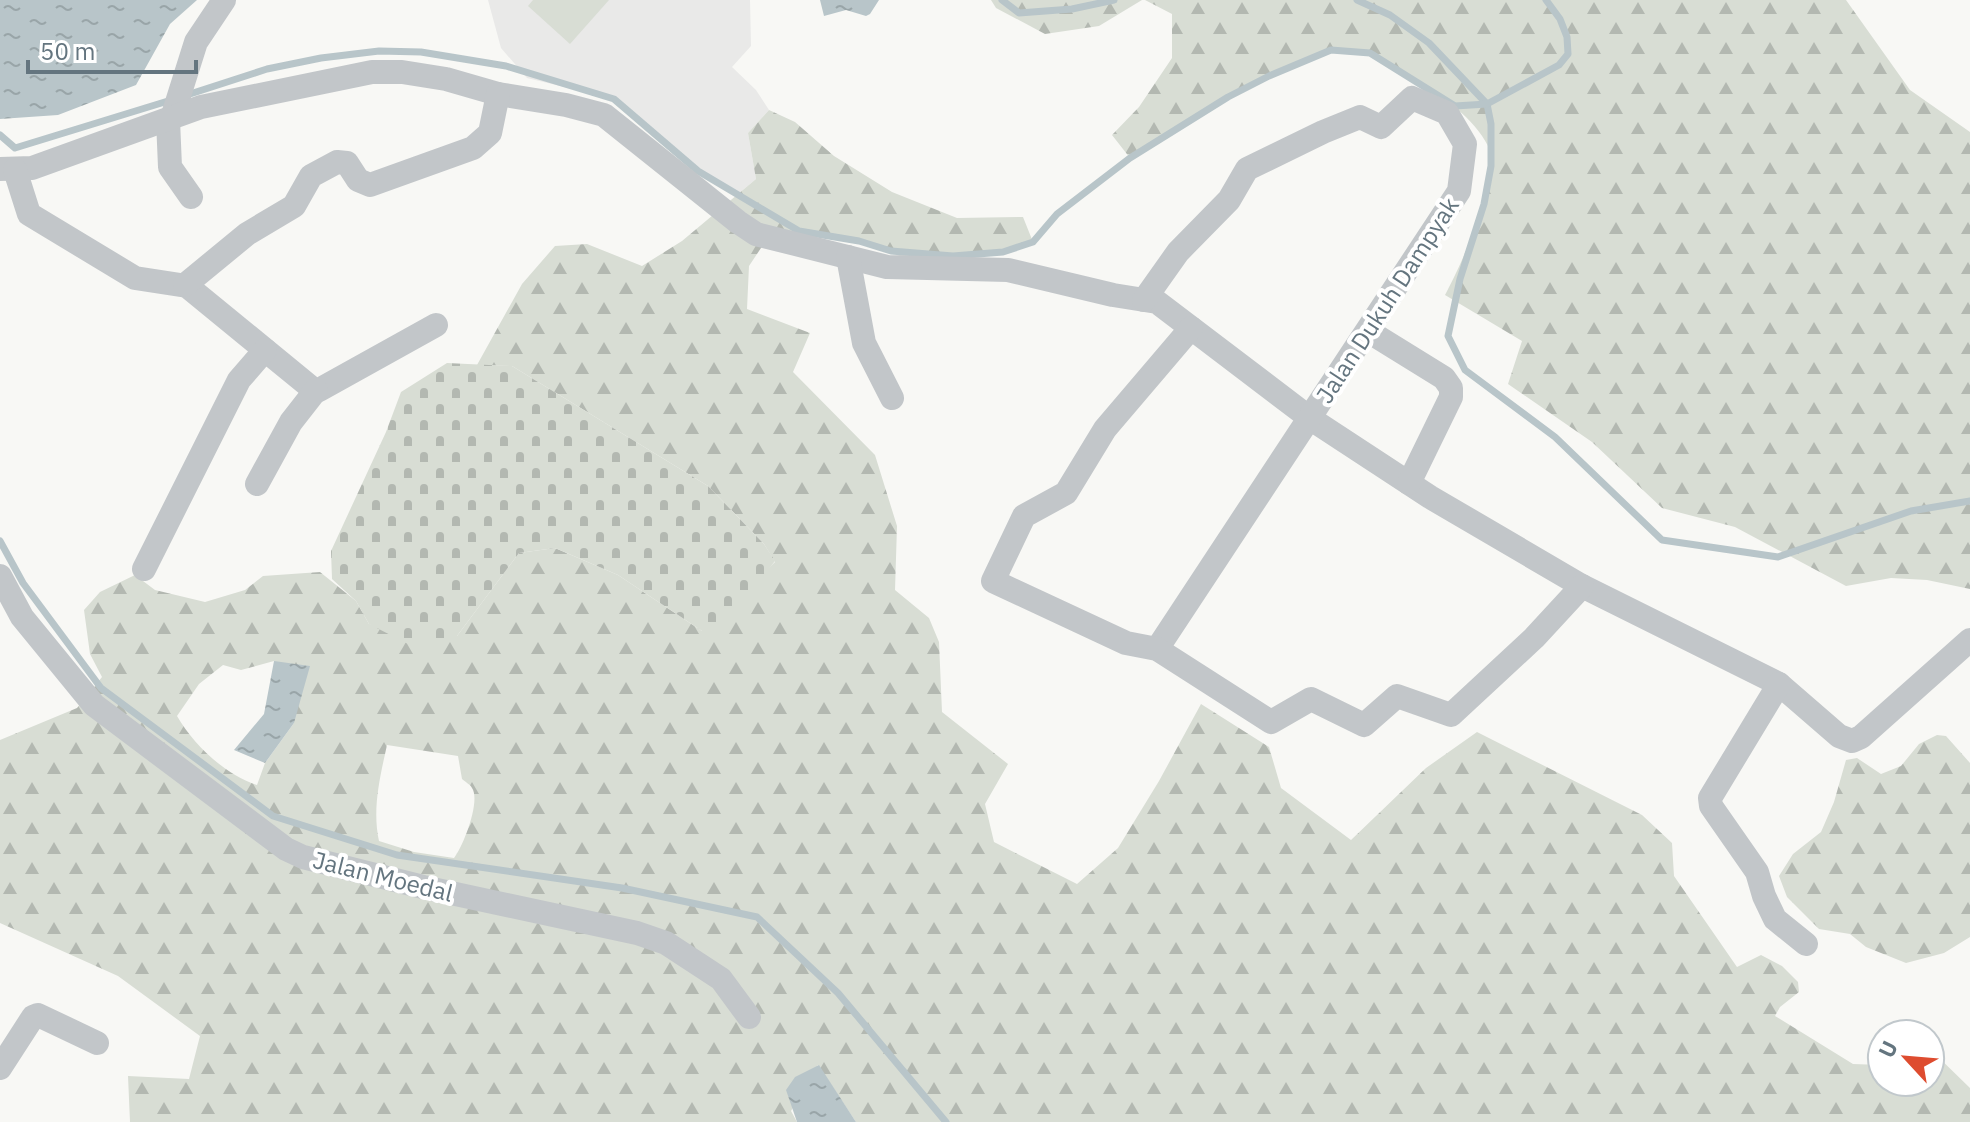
<svg xmlns="http://www.w3.org/2000/svg" width="1970" height="1122" font-family="'IBM Plex Sans',sans-serif">
  <style>
    .built { fill: #e9e9e8 }
    .forest { fill: url(#forest-firs); fill-rule: evenodd }
    .cemetery { fill: url(#cemetery-stones) }
    .pitch { fill: #d8ddd4 }
    .water { fill: url(#water-ripples) }
    .lines { fill: none; stroke-linecap: round; stroke-linejoin: round }
    .stream { stroke: #b8c5c9; stroke-width: 7 }
    .minor { stroke: #c2c6c9; stroke-width: 24 }
    .labels { text-anchor: middle; dominant-baseline: central; stroke-width: 8; stroke-linejoin: round; paint-order: stroke }
    .street-label { font-size: 24px; fill: #64757f; stroke: #fff }
  </style>
  <defs>
    <pattern id="forest-firs" width="22" height="20" patternUnits="userSpaceOnUse" patternTransform="scale(2)"><rect width="22" height="20" fill="#d8ddd4"/><path d="M5 1l3.5 6h-7zM16 11l3.5 6h-7z" fill="#b3b8b1"/></pattern>
    <pattern id="cemetery-stones" width="16" height="16" patternUnits="userSpaceOnUse" patternTransform="scale(2)"><rect width="16" height="16" fill="#d8ddd4"/><path d="M2 7V4a2 2 0 0 1 4 0v3zM10 15v-3a2 2 0 0 1 4 0v3z" fill="#b3b8b1"/></pattern>
    <pattern id="water-ripples" width="26" height="14" patternUnits="userSpaceOnUse" patternTransform="scale(2)"><rect width="26" height="14" fill="#b8c5c9"/><path d="M2 4q2-2 4 0t4 0M15 11q2-2 4 0t4 0" fill="none" stroke="#99a5a8"/></pattern>
  </defs>
  <rect width="100%" height="100%" fill="#f8f8f5"/>
  <!-- built -->
  <path class="built" d="M 488,0 L 750,0 L 751,46 L 732,67 L 756,90 L 769,110 L 748,133 L 756,179 L 737,195 L 698,171 L 614,99 L 527,78 L 501,48 Z"/>
  <!-- forest -->
  <g class="forest">
    <path d="M 991,0 L 1142,0 L 1099,26 L 1045,34 L 996,8 Z"/>
    <path d="M 1145,0 L 1846,0 L 1910,90 L 1970,132 L 1970,589 L 1927,580 L 1891,578 L 1846,586 L 1735,527 L 1662,508 L 1592,442 L 1508,384 L 1522,341 L 1445,295 C 1460,267 1503,176 1488,146 C 1474,118 1443,97 1417,81 C 1387,63 1371,49 1334,50 C 1323,51 1310,59 1300,63 C 1239,89 1185,123 1130,158 L 1112,135 L 1139,107 L 1172,58 L 1172,14 Z"/>
    <path d="M 769,110 L 795,122 L 834,156 L 892,192 L 957,218 L 1023,217 L 1033,242 L 1003,252 L 953,256 L 938,279 L 891,251 L 858,241 L 799,231 L 761,248 L 749,266 L 747,309 L 810,333 L 793,372 L 875,455 L 897,526 L 895,590 L 929,618 L 939,642 L 942,712 L 1008,764 L 985,804 L 994,842 L 1077,884 L 1118,848 L 1159,781 L 1201,704 L 1269,747 L 1281,788 L 1351,840 L 1426,768 L 1477,732 L 1642,815 L 1672,843 L 1674,876 L 1737,967 L 1761,955 L 1782,966 L 1798,982 L 1799,992 L 1780,1007 L 1775,1016 L 1853,1064 L 1882,1065 L 1882,1082 L 1930,1082 L 1930,1049 L 1970,1088 L 1970,1122 L 856,1122 L 818,1065 L 791,1111 L 797,1122 L 130,1122 L 128,1076 L 189,1079 L 200,1036 L 118,976 L 0,923 L 0,740 L 77,708 L 102,677 L 90,654 L 84,610 L 100,592 L 135,575 L 155,590 L 205,602 L 245,590 L 263,576 L 320,572 L 356,601 L 369,624 L 457,636 L 519,553 L 555,548 L 618,575 L 702,631 L 775,562 L 764,544 L 708,486 L 512,366 L 477,365 L 522,284 L 555,246 L 587,244 L 642,266 L 682,241 L 756,179 L 748,133 ZM 274,661 L 294,723 L 265,763 L 257,785 C 224,774 194,745 177,716 L 199,684 L 223,665 L 241,670 ZM 387,745 L 458,756 L 462,779 C 465,782 470,784 472,788 C 481,801 463,847 454,858 L 414,852 L 379,841 C 372,809 380,777 387,745 Z"/>
    <path d="M 1937,735 L 1946,736 L 1970,763 L 1970,937 L 1944,953 L 1906,963 L 1866,947 L 1850,934 L 1819,929 L 1787,897 L 1779,876 L 1793,854 L 1821,832 L 1834,802 L 1846,760 L 1857,758 L 1881,774 L 1901,766 L 1919,744 Z"/>
  </g>
  <!-- cemetery -->
  <path class="cemetery" d="M 447,363 L 512,366 L 708,486 L 764,544 L 775,561 L 719,631 L 702,631 L 618,575 L 555,548 L 519,553 L 457,636 L 410,645 L 369,624 L 356,601 L 332,579 L 331,551 L 386,432 L 401,392 Z"/>
  <!-- pitch -->
  <path class="pitch" d="M 533,0 L 609,0 L 570,44 L 528,6 Z"/>
  <!-- water -->
  <g class="water">
    <path d="M 0,0 L 197,0 L 170,24 L 136,85 L 58,115 L 0,119 Z"/>
    <path d="M 820,0 L 879,0 L 870,14 L 866,16 L 846,10 L 824,16 Z"/>
    <path d="M 274,661 L 310,666 L 294,723 L 265,763 L 234,750 L 264,714 Z"/>
    <path d="M 819,1065 L 856,1122 L 797,1122 L 786,1090 L 795,1077 Z"/>
  </g>
  <g class="lines">
    <!-- stream -->
    <g class="stream">
      <path d="M 1002,0 L 1019,13 L 1072,9 L 1114,0"/>
      <path d="M 1357,0 L 1390,15 L 1429,43 L 1487,104 L 1491,124 L 1491,166 L 1484,204 L 1460,279 L 1448,336 L 1465,370 L 1555,437 L 1662,540 L 1778,557 L 1911,511 L 1970,501"/>
      <path d="M 190,94 L 267,69 L 321,58 L 379,51 L 421,52 L 506,66 L 614,99 L 698,171 L 799,231 L 859,241 L 891,251 L 953,256 L 1003,252 L 1033,242 L 1057,214 L 1130,158 L 1228,97 L 1269,76 L 1331,50 L 1370,53 L 1455,106 L 1487,104 L 1559,65 L 1568,54 L 1567,37 L 1560,19 L 1546,0"/>
      <path d="M 0,135 L 15,148 L 168,101"/>
      <path d="M 0,541 L 23,583 L 101,688 L 273,816 L 397,855 L 622,888 L 757,917 L 838,993 L 946,1122"/>
    </g>
    <!-- minor -->
    <g class="minor">
      <path d="M 172,118 L 196,42 L 224,0"/>
      <path d="M 168,120 L 170,167 L 191,197"/>
      <path d="M 0,169 L 32,168 L 201,107 L 372,72 L 402,72 L 446,79 L 498,94 L 566,105 L 604,115 L 738,222 L 756,234 L 887,267 L 1008,270 L 1113,295 L 1157,302 L 1311,419 L 1430,497 L 1582,586 L 1779,684 L 1839,736 L 1852,741 L 1861,737 L 1970,640"/>
      <path d="M 15,170 L 29,214 L 135,278 L 187,286 L 314,390 L 319,390 L 436,325"/>
      <path d="M 848,257 L 864,343 L 892,398"/>
      <path d="M 185,285 L 247,234 L 294,206 L 311,176 L 337,162 L 347,163 L 358,180 L 370,185 L 473,148 L 490,133 L 498,94"/>
      <path d="M 1144,300 L 1178,252 L 1229,200 L 1247,169 L 1323,132 L 1360,117 L 1381,127 L 1412,98 L 1447,113 L 1465,144 L 1459,191 L 1157,649"/>
      <path d="M 1191,328 L 1105,429 L 1066,493 L 1024,516 L 993,581 L 1126,643 L 1157,649 L 1271,722 L 1311,699 L 1364,725 L 1397,696 L 1451,715 L 1534,638 L 1582,586"/>
      <path d="M 1368,331 L 1444,378 L 1451,388 L 1451,397 L 1409,483"/>
      <path d="M 257,484 L 291,422 L 316,390"/>
      <path d="M 144,569 L 239,380 L 265,350"/>
      <path d="M 0,576 L 22,617 L 94,705 L 286,849 L 303,857 L 423,887 L 637,933 L 666,943 L 721,979 L 749,1017"/>
      <path d="M 1779,684 L 1710,798 L 1711,806 L 1757,872 L 1764,896 L 1775,919 L 1806,944"/>
      <path d="M 0,1068 L 33,1017 L 38,1015 L 97,1043"/>
    </g>
  </g>
  <g class="labels">
    <!-- street labels -->
    <g class="street-label">
      <text transform="translate(1387 300) rotate(-57)">Jalan Dukuh Dampyak</text>
      <text transform="translate(383 876) rotate(14)">Jalan Moedal</text>
    </g>
  </g>
  <!-- north arrow -->
  <g transform="translate(1906 1058) rotate(296)"><circle r="38" fill="#ffffff" stroke="#c1c8cc" stroke-width="2"/>
  <path d="M0-6L14 30L0 20L-14 30Z" fill="#de4c2f"/>
  <text y="-12" font-size="22" font-weight="bold" text-anchor="middle" fill="#64757f">U</text>
  </g>
  <!-- scale -->
  <path d="M28 60v12h168v-12" fill="none" stroke="#64757f" stroke-width="4"/>
  <text x="40" y="60" font-size="24" fill="#64757f" stroke="#ffffff" stroke-width="6" paint-order="stroke">50 m</text>
</svg>
